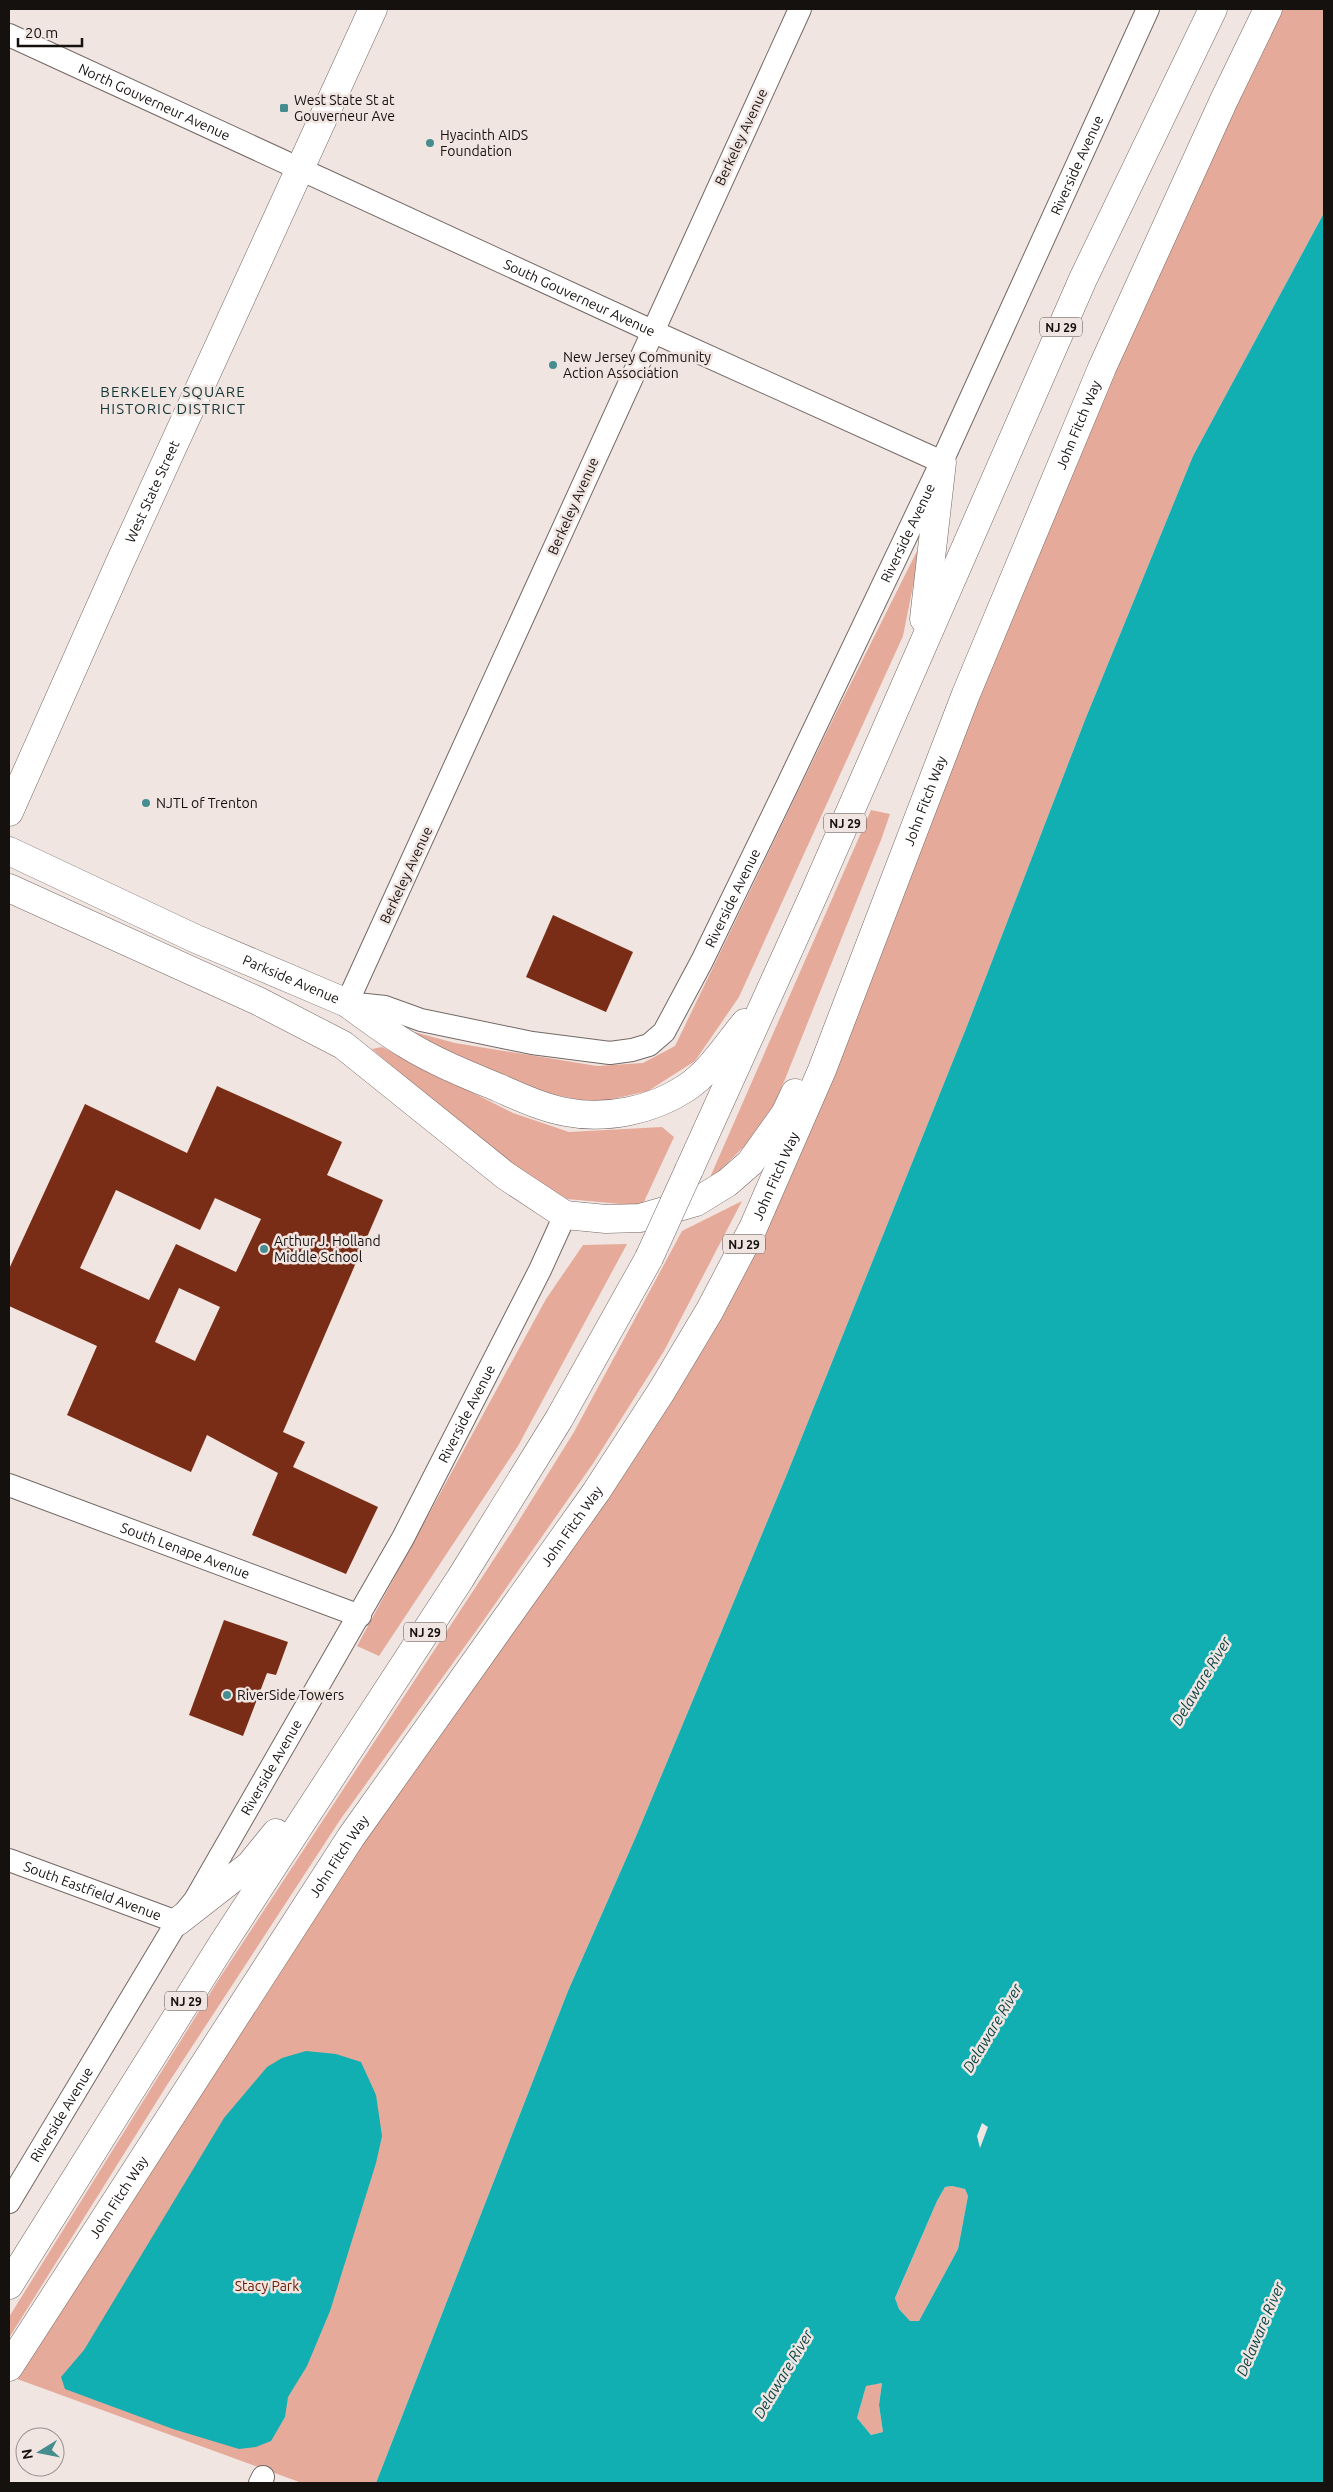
<svg xmlns="http://www.w3.org/2000/svg" width="1333" height="2492" font-family="Ubuntu,sans-serif">
  <style>
    .green { fill: #e5aa99 }
    .water { fill: #11aeb2; fill-rule: evenodd }
    .building { fill: #7a2d16; fill-rule: evenodd }
    .lines { fill: none; stroke-linecap: round; stroke-linejoin: round }
    .street-casing { stroke: #736865; stroke-width: 24 }
    .secondary-casing { stroke: #736865; stroke-width: 29 }
    .highway-casing { stroke: #736865; stroke-width: 29 }
    .street { stroke: #fff; stroke-width: 22 }
    .secondary { stroke: #fff; stroke-width: 28 }
    .highway { stroke: #fff; stroke-width: 28 }
    .highway-bridge-casing { stroke: #736865; stroke-width: 29; stroke-linecap: butt }
    .highway-bridge { stroke: #fff; stroke-width: 28 }
    .poi-dot { fill: #458d8f; stroke: #f1e5e1; stroke-width: 2 }
    .labels { text-anchor: middle; dominant-baseline: central; stroke-width: 5; stroke-linejoin: round; paint-order: stroke }
    .shield { fill: #f1e5e1; stroke: #57514e; stroke-width: 1 }
    .shield-label { font-size: 12px; font-weight: bold; fill: #15110f }
    .poi-label { font-size: 14px; fill: #15110f; stroke: #f1e5e1; text-anchor: start }
    .street-label { font-size: 14px; fill: #15110f; stroke: #f1e5e1 }
    .park-label { font-size: 14px; fill: #671a00; stroke: #f1e5e1 }
    .neighbourhood-label { font-size: 15px; letter-spacing: 1px; fill: #143738; stroke: #f1e5e1 }
    .water-label { font-size: 15px; font-style: italic; fill: #084547; stroke: #f1e5e1 }
  </style>
  <rect width="100%" height="100%" fill="#f1e5e1"/>
  <!-- green -->
  <g class="green">
    <path d="M 1268,9 L 1324,9 L 1324,213 L 1193,456 L 1085,720 L 967,1026 L 787,1474 L 637,1834 L 568,1991 L 376,2483 L 302,2483 L 9,2376 L 710,1310 Z"/>
    <path d="M 922,541 L 903,636 L 739,997 L 695,1061 L 648,1091 L 595,1103 L 518,1087 L 403,1029 L 455,1043 L 597,1066 L 643,1063 L 675,1046 L 835,715 Z"/>
    <path d="M 871,810 L 890,814 L 881,840 L 767,1124 L 708,1182 Z"/>
    <path d="M 382,1047 L 513,1113 L 569,1132 L 662,1127 L 674,1137 L 642,1206 L 567,1199 L 504,1162 L 372,1049 Z"/>
    <path d="M 742,1201 L 664,1351 L 594,1462 L 481,1624 L 340,1820 L 167,2085 L 9,2338 L 9,2317 L 219,1979 L 513,1530 L 574,1432 L 682,1231 Z"/>
    <path d="M 627,1244 L 518,1446 L 379,1656 L 357,1646 L 546,1299 L 583,1245 Z"/>
    <path d="M 952,2186 L 965,2189 L 968,2196 L 958,2249 L 919,2321 L 910,2321 L 899,2309 L 895,2298 L 937,2201 L 945,2187 Z"/>
    <path d="M 882,2383 L 879,2405 L 883,2432 L 871,2435 L 857,2418 L 866,2385 Z"/>
  </g>
  <!-- water -->
  <g class="water">
    <path d="M 1324,213 L 1324,2483 L 376,2483 L 568,1991 L 637,1834 L 787,1474 L 967,1026 L 1085,720 L 1193,456 ZM 982,2123 L 988,2127 L 980,2148 L 977,2136 ZM 952,2186 L 965,2189 L 968,2196 L 958,2249 L 919,2321 L 910,2321 L 899,2309 L 895,2298 L 937,2201 L 945,2187 ZM 882,2383 L 879,2405 L 883,2432 L 871,2435 L 857,2418 L 866,2386 Z"/>
    <path d="M 306,2051 L 336,2054 L 361,2062 L 376,2095 L 382,2136 L 376,2163 L 330,2311 L 307,2366 L 288,2397 L 285,2417 L 271,2441 L 256,2447 L 239,2449 L 173,2429 L 65,2389 L 61,2377 L 84,2350 L 224,2118 L 267,2067 L 282,2058 Z"/>
  </g>
  <!-- building -->
  <g class="building">
    <path d="M 553,915 L 633,952 L 606,1012 L 526,977 Z"/>
    <path d="M 217,1086 L 342,1142 L 327,1175 L 383,1200 L 283,1432 L 305,1442 L 293,1467 L 378,1507 L 346,1574 L 252,1535 L 278,1473 L 207,1435 L 191,1472 L 67,1415 L 97,1346 L 9,1306 L 9,1269 L 85,1104 L 187,1153 ZM 116,1190 L 200,1230 L 215,1198 L 261,1219 L 236,1272 L 176,1244 L 149,1300 L 80,1268 ZM 179,1288 L 220,1307 L 195,1361 L 155,1342 Z"/>
    <path d="M 224,1620 L 288,1642 L 276,1675 L 267,1673 L 243,1736 L 189,1715 Z"/>
  </g>
  <g class="lines">
    <!-- street casing -->
    <g class="street-casing">
      <g id="street">
        <path id="s1" d="M 800,9 L 347,1003 L 385,1007 L 421,1020 L 532,1043 L 610,1053 L 632,1050 L 649,1045 L 664,1032 L 702,961 L 787,786 L 944,457 L 1148,9"/>
        <path id="s2" d="M 9,35 L 652,331 L 942,462"/>
        <path id="s3" d="M 9,1485 L 360,1616"/>
        <path id="s4" d="M 9,1860 L 177,1922"/>
        <path id="s5" d="M 9,2202 L 177,1922 L 195,1900 L 403,1538 L 540,1270 L 565,1215"/>
        <path d="M 260,2483 L 263,2477"/>
      </g>
    </g>
    <!-- secondary casing -->
    <g class="secondary-casing">
      <g id="secondary">
        <path id="s6" d="M 9,812 L 121,560 L 373,9"/>
        <path id="s7" d="M 9,851 L 194,938 L 347,1003"/>
        <path d="M 9,888 L 258,1001 L 343,1045 L 506,1176 L 565,1215"/>
      </g>
    </g>
    <!-- highway casing -->
    <g class="highway-casing">
      <g id="highway">
        <path d="M 924,619 L 942,462"/>
        <path d="M 347,1003 C 366,1017 386,1032 406,1044 C 435,1062 468,1075 499,1088 C 520,1097 543,1108 566,1112 C 606,1120 653,1110 686,1088 C 710,1072 727,1045 745,1023"/>
        <path d="M 689,1170 L 814,894 L 1083,279 L 1213,9"/>
        <path d="M 565,1215 L 606,1219 L 640,1218 L 696,1202 L 727,1183 L 750,1163 L 785,1114 L 795,1093"/>
        <path d="M 177,1922 L 250,1865 L 276,1833"/>
        <path d="M 9,2285 L 223,1943 L 460,1579 L 559,1419 L 649,1258"/>
        <path id="s8" d="M 9,2367 L 351,1837 L 596,1492 L 661,1392 L 710,1310 L 753,1228 L 822,1070 L 966,694 L 1102,368 L 1224,100 L 1268,9"/>
      </g>
    </g>
    <!-- street -->
    <use href="#street" class="street"/>
    <!-- secondary -->
    <use href="#secondary" class="secondary"/>
    <!-- highway -->
    <use href="#highway" class="highway"/>
    <!-- highway-bridge casing -->
    <g class="highway-bridge-casing">
      <path id="highway-bridge" d="M 649,1258 L 689,1170"/>
    </g>
    <!-- highway-bridge -->
    <use href="#highway-bridge" class="highway-bridge"/>
  </g>
  <!-- markers -->
  <g class="poi-dot">
    <rect x="279" y="103" width="10" height="10" rx="2.5"/>
    <circle cx="430" cy="143" r="5"/>
    <circle cx="553" cy="365" r="5"/>
    <circle cx="146" cy="803" r="5"/>
    <circle cx="264" cy="1249" r="5"/>
    <circle cx="227" cy="1695" r="5"/>
  </g>
  <g class="labels">
    <!-- shield labels -->
    <g class="shield">
      <rect x="1040" y="317.5" width="42" height="19" rx="4"/>
      <rect x="824" y="813.5" width="42" height="19" rx="4"/>
      <rect x="723" y="1234.5" width="42" height="19" rx="4"/>
      <rect x="404" y="1622.5" width="42" height="19" rx="4"/>
      <rect x="165" y="1991.5" width="42" height="19" rx="4"/>
    </g>
    <g class="shield-label">
      <text x="1061" y="327">NJ 29</text>
      <text x="845" y="823">NJ 29</text>
      <text x="744" y="1244">NJ 29</text>
      <text x="425" y="1632">NJ 29</text>
      <text x="186" y="2001">NJ 29</text>
    </g>
    <!-- poi labels -->
    <g class="poi-label">
      <text x="294" y="100">West State St at<tspan x="294" dy="16">Gouverneur Ave</tspan></text>
      <text x="440" y="135">Hyacinth AIDS<tspan x="440" dy="16">Foundation</tspan></text>
      <text x="563" y="357">New Jersey Community<tspan x="563" dy="16">Action Association</tspan></text>
      <text x="156" y="803">NJTL of Trenton</text>
      <text x="274" y="1241">Arthur J. Holland<tspan x="274" dy="16">Middle School</tspan></text>
      <text x="237" y="1695">RiverSide Towers</text>
    </g>
    <!-- street labels -->
    <g class="street-label">
      <text stroke="none"><textPath href="#s2" startOffset="160">North Gouverneur Avenue</textPath></text>
      <text transform="translate(741 137) rotate(-65)">Berkeley Avenue</text>
      <text stroke="none"><textPath href="#s1" startOffset="2381">Riverside Avenue</textPath></text>
      <text stroke="none"><textPath href="#s2" startOffset="628">South Gouverneur Avenue</textPath></text>
      <text stroke="none"><textPath href="#s8" startOffset="2228">John Fitch Way</textPath></text>
      <text stroke="none"><textPath href="#s6" startOffset="351">West State Street</textPath></text>
      <text transform="translate(573 506) rotate(-66)">Berkeley Avenue</text>
      <text stroke="none"><textPath href="#s1" startOffset="1976">Riverside Avenue</textPath></text>
      <text stroke="none"><textPath href="#s8" startOffset="1822">John Fitch Way</textPath></text>
      <text transform="translate(406 875) rotate(-65)">Berkeley Avenue</text>
      <text stroke="none"><textPath href="#s1" startOffset="1571">Riverside Avenue</textPath></text>
      <text stroke="none"><textPath href="#s7" startOffset="310">Parkside Avenue</textPath></text>
      <text stroke="none"><textPath href="#s8" startOffset="1418">John Fitch Way</textPath></text>
      <text stroke="none"><textPath href="#s5" startOffset="912">Riverside Avenue</textPath></text>
      <text stroke="none"><textPath href="#s8" startOffset="1012">John Fitch Way</textPath></text>
      <text stroke="none"><textPath href="#s3" startOffset="188">South Lenape Avenue</textPath></text>
      <text stroke="none"><textPath href="#s5" startOffset="508">Riverside Avenue</textPath></text>
      <text stroke="none"><textPath href="#s8" startOffset="608">John Fitch Way</textPath></text>
      <text stroke="none"><textPath href="#s4" startOffset="89">South Eastfield Avenue</textPath></text>
      <text stroke="none"><textPath href="#s5" startOffset="102">Riverside Avenue</textPath></text>
      <text stroke="none"><textPath href="#s8" startOffset="202">John Fitch Way</textPath></text>
    </g>
    <!-- park labels -->
    <g class="park-label">
      <text x="267" y="2286">Stacy Park</text>
    </g>
    <!-- neighbourhood labels -->
    <g class="neighbourhood-label">
      <text x="173" y="391">BERKELEY SQUARE<tspan x="173" dy="17">HISTORIC DISTRICT</tspan></text>
    </g>
    <!-- water labels -->
    <g class="water-label">
      <text transform="translate(1201 1681) rotate(-59)">Delaware River</text>
      <text transform="translate(992 2028) rotate(-59)">Delaware River</text>
      <text transform="translate(1260 2329) rotate(-67)">Delaware River</text>
      <text transform="translate(783 2374) rotate(-59)">Delaware River</text>
    </g>
  </g>
  <!-- border -->
  <rect width="1333" height="2492" fill="none" stroke="#15110f" stroke-width="20"/>
  <!-- north arrow -->
  <g transform="translate(40 2452) rotate(260)"><circle r="24" fill="#f1e5e1" stroke="#99908d"/>
  <path d="M0-4L9 19L0 12L-9 19Z" fill="#458d8f"/>
  <text y="-8" font-size="14" font-weight="bold" text-anchor="middle" fill="#15110f">N</text>
  </g>
  <!-- scale -->
  <path d="M18 38v8h64v-8" fill="none" stroke="#15110f" stroke-width="2.5"/>
  <text x="25" y="38" font-size="15" fill="#15110f" stroke="#f1e5e1" stroke-width="4" paint-order="stroke">20 m</text>
</svg>
